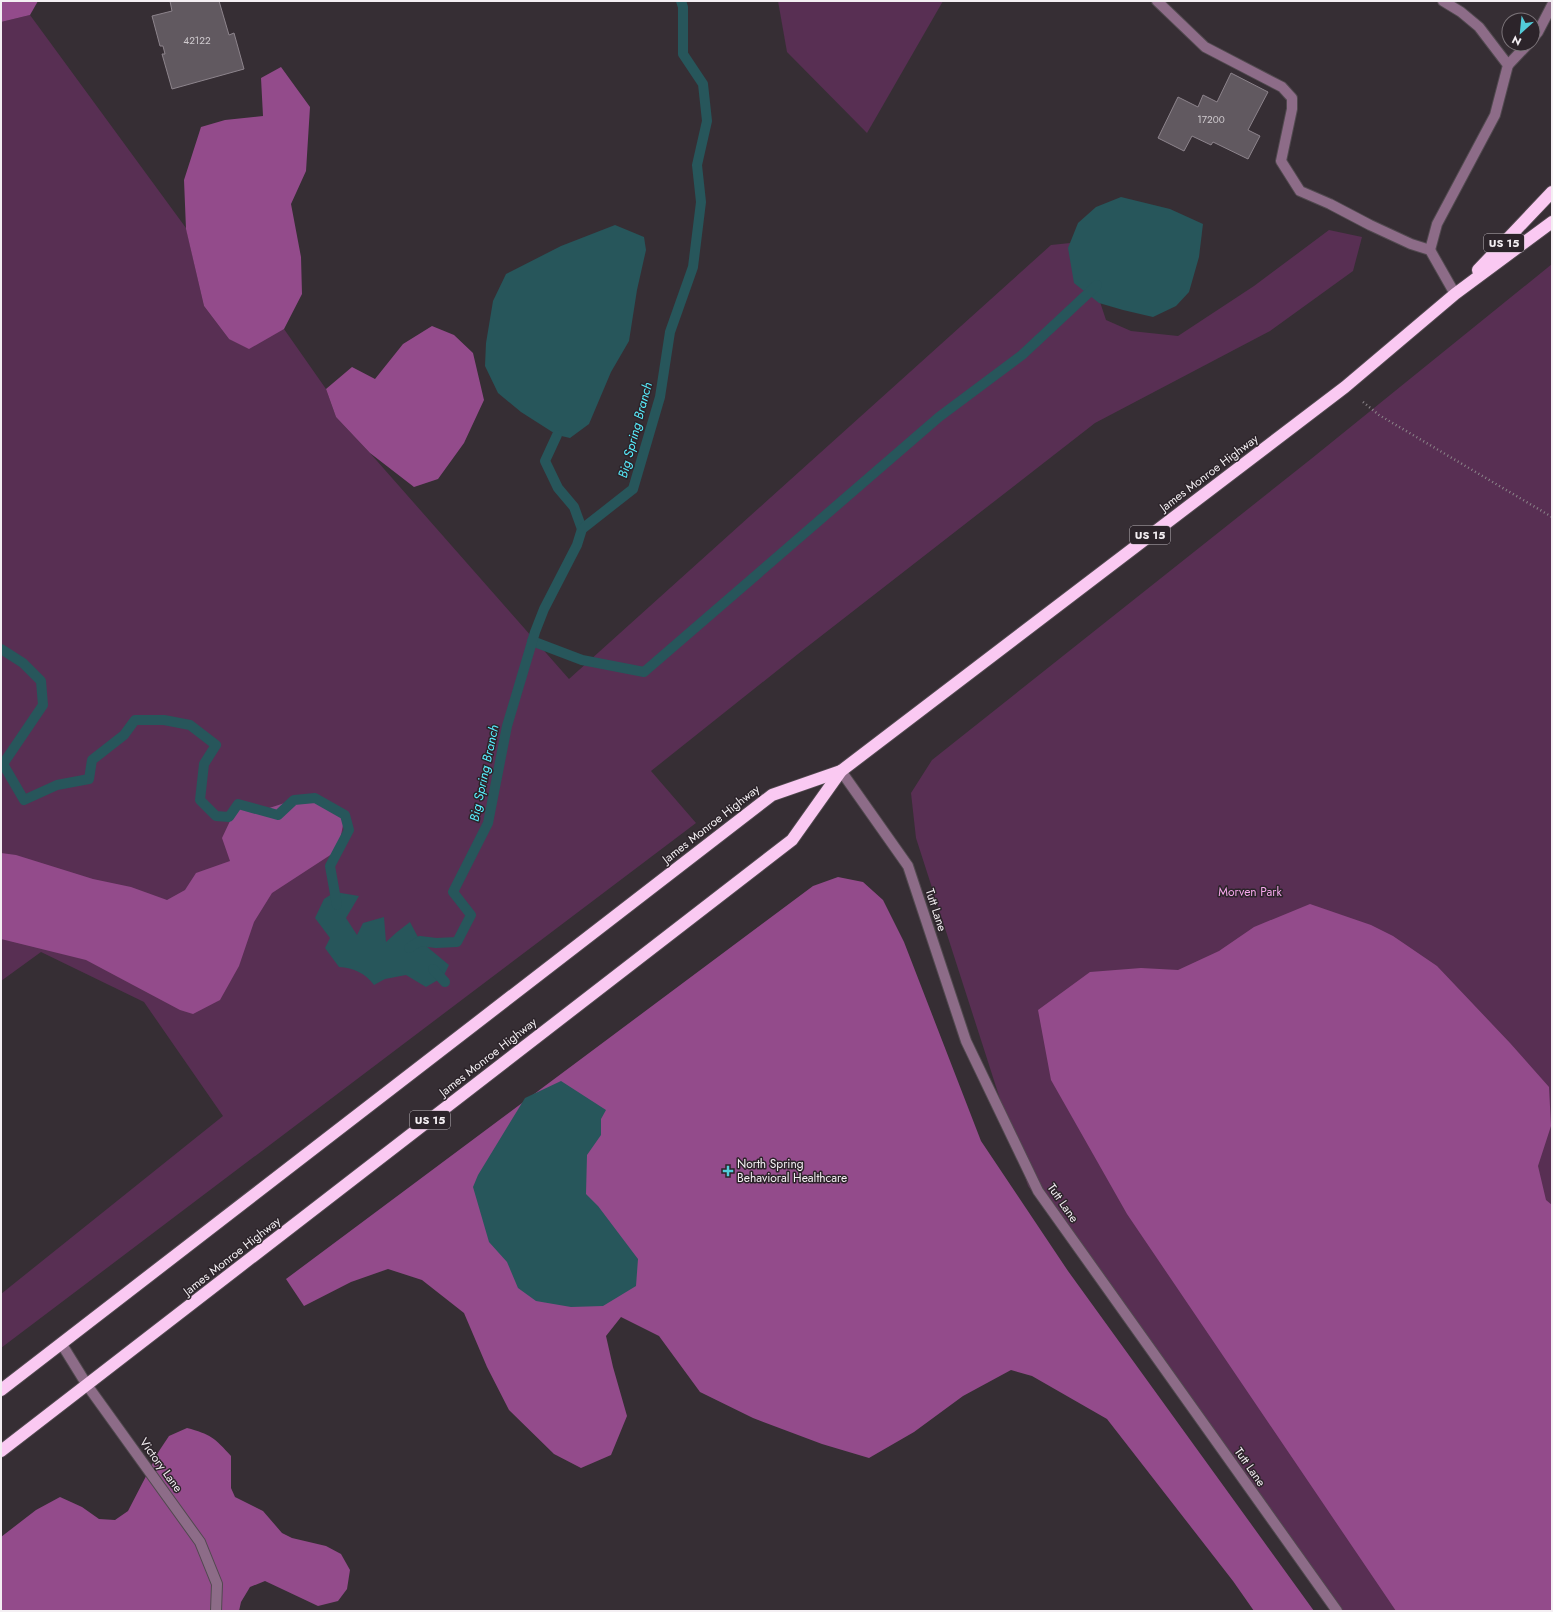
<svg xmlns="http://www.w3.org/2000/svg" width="1553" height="1612" font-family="Jost,sans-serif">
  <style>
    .green { fill: #582f53 }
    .forest { fill: #934b8b }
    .water { fill: #27565b }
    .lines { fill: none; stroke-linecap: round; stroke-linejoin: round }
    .stream { stroke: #27565b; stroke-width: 10 }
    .building { fill: #615960; stroke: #8d848c }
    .minor-casing { stroke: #51494f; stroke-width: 12 }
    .highway-casing { stroke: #51494f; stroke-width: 14 }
    .path { stroke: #8c858a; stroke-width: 2.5; stroke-dasharray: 1 3; stroke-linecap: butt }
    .minor { stroke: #8d6c88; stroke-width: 10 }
    .highway { stroke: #fac9f2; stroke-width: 12 }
    .poi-dot { fill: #52cbd8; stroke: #2c242a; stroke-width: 1.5 }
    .labels { text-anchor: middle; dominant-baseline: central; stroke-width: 3; stroke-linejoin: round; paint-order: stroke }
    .number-label { font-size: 10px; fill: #cfcace }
    .shield { fill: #2c242a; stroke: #b8b2b7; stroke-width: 1 }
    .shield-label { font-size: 11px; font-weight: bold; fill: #f4eff3 }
    .street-label { font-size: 12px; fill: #f4eff3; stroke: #2c242a }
    .park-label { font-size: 12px; fill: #f7a8ec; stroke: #2c242a }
    .poi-label { font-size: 12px; fill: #f4eff3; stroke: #2c242a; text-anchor: start }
    .water-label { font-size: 13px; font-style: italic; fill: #58efff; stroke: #2c242a }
  </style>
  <rect width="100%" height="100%" fill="#362e34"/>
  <!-- green -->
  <g class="green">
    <path d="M 778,1 L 943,1 L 867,133 L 787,52 Z"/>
    <path d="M 30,15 L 186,228 L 204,306 L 229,339 L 284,329 L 326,389 L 336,417 L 370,453 L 569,679 L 1051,245 L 1080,242 L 1106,320 L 1131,331 L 1178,336 L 1254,286 L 1329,230 L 1362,237 L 1353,271 L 1270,331 L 1095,423 L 798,654 L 651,771 L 696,823 L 1,1348 L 1,1294 L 223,1116 L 144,1002 L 41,952 L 1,981 L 1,22 Z"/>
    <path d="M 1552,264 L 1552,1611 L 1339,1611 L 1028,1186 L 916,838 L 911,793 L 932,760 L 1311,459 Z"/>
  </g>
  <!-- forest -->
  <g class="forest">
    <path d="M 1,1 L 38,1 L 30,15 L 1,22 Z"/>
    <path d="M 281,67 L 310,107 L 306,171 L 291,204 L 301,257 L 302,294 L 284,329 L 249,349 L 229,339 L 204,306 L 186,229 L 184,180 L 201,127 L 225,120 L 263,116 L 261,78 Z"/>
    <path d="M 432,326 L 454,335 L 473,353 L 484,400 L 464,443 L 438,479 L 414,487 L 370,453 L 336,417 L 326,389 L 352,367 L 375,379 L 403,344 Z"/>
    <path d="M 315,798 L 345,815 L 338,850 L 272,893 L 254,922 L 239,966 L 220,1000 L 193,1014 L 180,1010 L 86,960 L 1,939 L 1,853 L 16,855 L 93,879 L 131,887 L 167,900 L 185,890 L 196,873 L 230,861 L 222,838 L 238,804 L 260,811 L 294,800 Z"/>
    <path d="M 838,877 L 863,882 L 883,900 L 904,942 L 981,1141 L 1068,1271 L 1314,1611 L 1254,1611 L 1233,1581 L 1107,1419 L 1032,1376 L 1011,1370 L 963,1396 L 914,1432 L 869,1458 L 822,1444 L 753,1418 L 700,1392 L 659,1336 L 621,1317 L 606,1336 L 613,1367 L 627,1416 L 611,1455 L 581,1468 L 554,1454 L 509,1410 L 487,1367 L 464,1313 L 422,1280 L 388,1269 L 351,1282 L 304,1306 L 286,1279 L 813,886 Z"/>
    <path d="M 1310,904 L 1371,925 L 1393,936 L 1437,966 L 1510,1043 L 1549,1087 L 1551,1126 L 1538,1166 L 1546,1200 L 1552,1205 L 1552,1611 L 1396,1611 L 1127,1214 L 1051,1080 L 1038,1010 L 1090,972 L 1141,968 L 1178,970 L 1219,951 L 1254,927 Z"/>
    <path d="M 187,1428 C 210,1434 215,1438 231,1456 L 231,1488 L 235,1497 L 263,1511 L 282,1533 L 292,1538 L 326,1546 L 341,1554 L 350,1570 L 347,1589 L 338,1601 L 318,1606 L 265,1581 L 250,1587 L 241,1602 L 239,1611 L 1,1611 L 1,1537 L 36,1510 L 60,1497 L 82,1507 L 99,1519 L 115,1520 L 128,1511 L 159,1451 L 169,1436 Z"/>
  </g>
  <!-- water -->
  <g class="water">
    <path d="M 1121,197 L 1170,209 L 1203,224 L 1199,257 L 1189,292 L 1176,306 L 1153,317 L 1123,310 L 1099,303 L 1074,283 L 1068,248 L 1078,223 L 1096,207 Z"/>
    <path d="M 615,225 L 644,237 L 646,250 L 637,290 L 629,341 L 611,372 L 589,424 L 570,438 L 557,435 L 521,412 L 498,393 L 485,366 L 486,343 L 493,301 L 506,274 L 561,246 Z"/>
    <path d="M 335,892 L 359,896 L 346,918 L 357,935 L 363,923 L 384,917 L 386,942 L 397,932 L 410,922 L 420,941 L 449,965 L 443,977 L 426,987 L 406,975 L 385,979 L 374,985 C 365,973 354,968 339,967 L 325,948 L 330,938 L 315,918 L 324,899 Z"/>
    <path d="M 561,1081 L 606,1110 L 601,1119 L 601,1135 L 587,1155 L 586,1194 L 598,1206 L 638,1259 L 636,1286 L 603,1306 L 571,1307 L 536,1301 L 518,1288 L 507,1262 L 489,1242 L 473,1187 L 478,1175 L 525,1098 Z"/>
  </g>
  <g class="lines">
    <!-- stream -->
    <g class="stream">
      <path d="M 557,435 L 545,461 L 558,488 L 574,507 L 582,529"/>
      <path d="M 532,641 L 582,660 L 644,672 L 939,417 L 1022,355 L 1097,285"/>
      <path d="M 1,649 L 23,663 L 41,681 L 43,705 L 3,764 L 24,800 L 57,785 L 89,779 L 92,760 L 124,735 L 135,720 L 164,720 L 190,725 L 216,745 L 204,764 L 200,800 L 216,816 L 229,817 L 238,804 L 278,815 L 294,800 L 315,798 L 345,815 L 349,830 L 330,866 L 337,905"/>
      <path d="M 409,948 L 420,941 L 436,943 L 457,942 L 471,915 L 453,892 L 488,823 L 507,726 L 535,632 L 544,609 L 577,545 L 582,529 L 633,489 L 660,397 L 670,332 L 693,267 L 701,202 L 697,165 L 707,121 L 703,84 L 683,54 L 683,7 L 681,1"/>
      <path d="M 433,969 L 445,982"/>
    </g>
  </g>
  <!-- building -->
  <g class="building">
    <path d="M 170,1 L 219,1 L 229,35 L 234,33 L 244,69 L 172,89 L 162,54 L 165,54 L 163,46 L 160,46 L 152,16 L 172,11 Z"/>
    <path d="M 1231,73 L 1268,92 L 1248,130 L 1260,136 L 1248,159 L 1213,142 L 1211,145 L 1192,136 L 1184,151 L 1158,138 L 1178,97 L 1198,107 L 1203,95 L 1217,102 Z"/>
  </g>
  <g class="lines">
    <!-- minor casing -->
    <g class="minor-casing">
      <g id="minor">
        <path d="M 1157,1 L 1205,47 L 1282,87 L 1292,98 L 1292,109 L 1281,161 L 1300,191 L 1330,204 L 1370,225 L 1411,244 L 1430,250 L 1455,294"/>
        <path d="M 1533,38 L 1538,32 L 1552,5"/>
        <path d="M 1508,65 L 1528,44"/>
        <path d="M 1430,250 L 1437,224 L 1495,115 L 1508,65 L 1479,27 L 1461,12 L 1443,1"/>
        <path d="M 841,771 L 908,866 L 966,1041 L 1038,1191 L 1337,1611"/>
        <path d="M 61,1343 L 87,1385 L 200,1542 L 217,1584 L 216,1611"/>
      </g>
    </g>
    <!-- highway casing -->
    <g class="highway-casing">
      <g id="highway">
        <path d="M 1478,270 L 1552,192"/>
        <path d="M 1,1390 L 772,795 L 841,771"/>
        <path d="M 1,1451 L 792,840 L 841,771 L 1345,387 L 1455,294 L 1552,222"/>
      </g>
    </g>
    <!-- path -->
    <path class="path" d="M 1363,402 L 1379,415 L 1552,517"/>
    <!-- minor -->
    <use href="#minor" class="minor"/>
    <!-- highway -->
    <use href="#highway" class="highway"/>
  </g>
  <!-- markers -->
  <path class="poi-dot" d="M726 1165h4v4h4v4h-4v4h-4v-4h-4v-4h4z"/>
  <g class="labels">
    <!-- number labels -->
    <g class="number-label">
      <text x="197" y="40">42122</text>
      <text x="1211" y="119">17200</text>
    </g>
    <!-- shield labels -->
    <g class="shield">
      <rect x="1484" y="234" width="40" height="18" rx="3"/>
      <rect x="1130" y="526" width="40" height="18" rx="3"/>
      <rect x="410" y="1111" width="40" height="18" rx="3"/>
    </g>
    <g class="shield-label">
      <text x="1504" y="243">US 15</text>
      <text x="1150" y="535">US 15</text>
      <text x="430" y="1120">US 15</text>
    </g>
    <!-- street labels -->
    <g class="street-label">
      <text transform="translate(1209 473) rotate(-37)">James Monroe Highway</text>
      <text transform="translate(711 824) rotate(-38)">James Monroe Highway</text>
      <text transform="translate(936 910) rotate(72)">Tutt Lane</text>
      <text transform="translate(488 1057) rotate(-38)">James Monroe Highway</text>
      <text transform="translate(1063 1203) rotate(55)">Tutt Lane</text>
      <text transform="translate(232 1256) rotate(-38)">James Monroe Highway</text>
      <text transform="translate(161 1465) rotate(54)">Victory Lane</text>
      <text transform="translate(1250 1467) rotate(55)">Tutt Lane</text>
    </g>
    <!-- park labels -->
    <g class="park-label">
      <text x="1250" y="892">Morven Park</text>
    </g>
    <!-- poi labels -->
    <g class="poi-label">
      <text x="737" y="1164">North Spring<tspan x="737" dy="14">Behavioral Healthcare</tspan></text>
    </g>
    <!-- water labels -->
    <g class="water-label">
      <text transform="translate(635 430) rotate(-75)">Big Spring Branch</text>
      <text transform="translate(484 773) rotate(-78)">Big Spring Branch</text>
    </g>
  </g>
  <!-- border -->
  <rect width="1553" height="1612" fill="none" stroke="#f4eff3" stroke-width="4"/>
  <!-- north arrow -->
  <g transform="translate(1521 32) rotate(207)"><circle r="19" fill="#2c242a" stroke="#7c757a"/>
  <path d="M0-3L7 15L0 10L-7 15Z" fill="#52cbd8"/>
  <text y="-6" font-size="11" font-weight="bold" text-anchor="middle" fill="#f4eff3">N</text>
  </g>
</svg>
